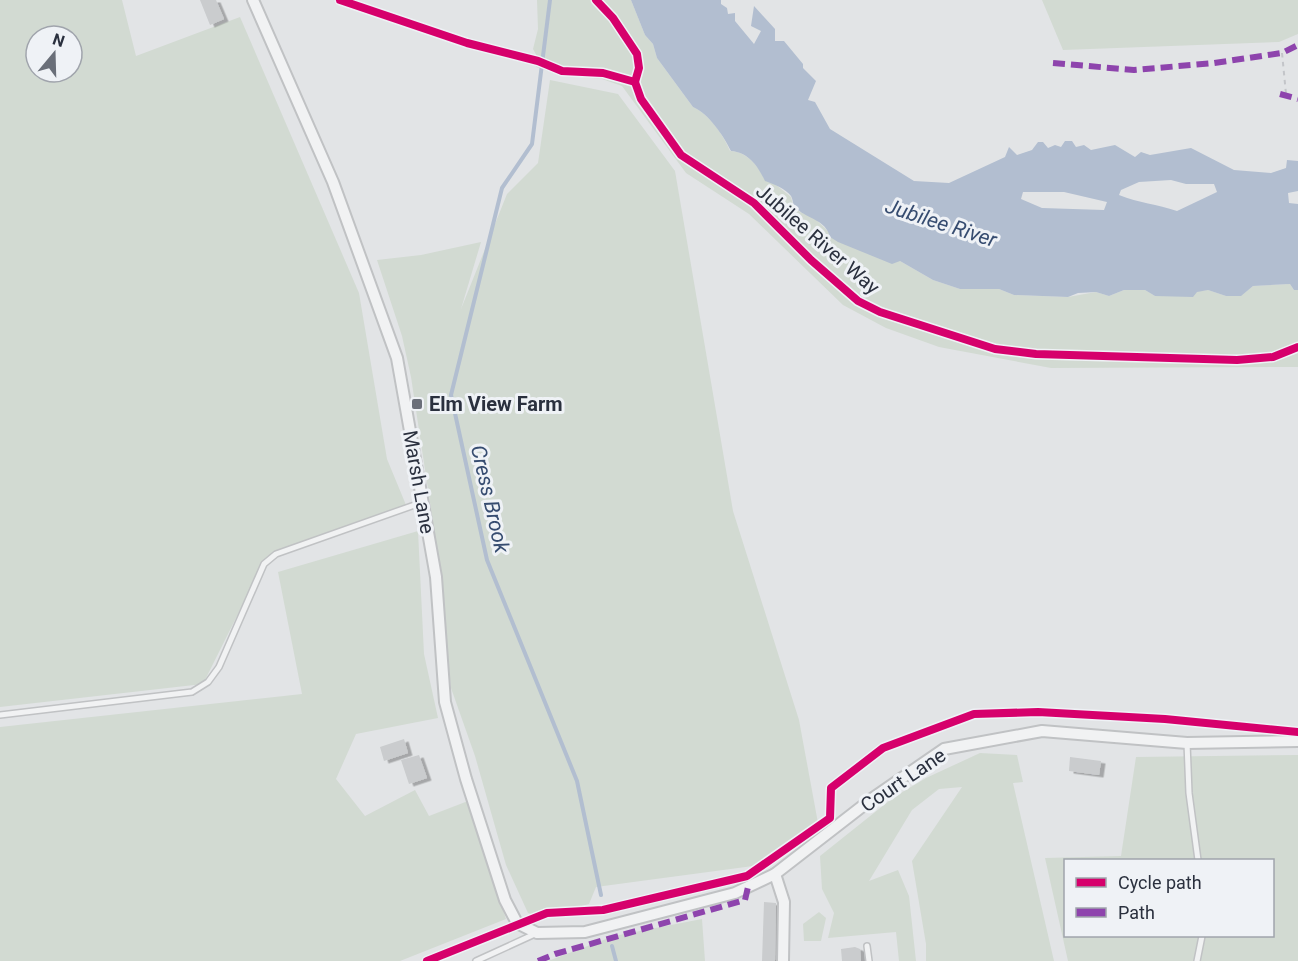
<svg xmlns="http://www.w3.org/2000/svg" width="1298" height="961" font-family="Roboto,sans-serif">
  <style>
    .green { fill: #d2dad2; fill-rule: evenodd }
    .water { fill: #b2bed0; fill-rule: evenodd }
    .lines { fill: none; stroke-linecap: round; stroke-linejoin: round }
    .stream { stroke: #b2bed0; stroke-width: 4 }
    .building { fill: #caccce; filter: url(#shadow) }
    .lane-casing { stroke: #c0c2c4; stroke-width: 8 }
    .street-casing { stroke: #c0c2c4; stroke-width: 14 }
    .path { stroke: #c3c5c9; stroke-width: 2; stroke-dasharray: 4.5 4.5; stroke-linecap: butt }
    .lane { stroke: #f1f2f3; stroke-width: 5 }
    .street { stroke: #f1f2f3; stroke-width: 10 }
    .quiet { stroke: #8e44ad; stroke-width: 6; stroke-dasharray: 12 6; stroke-linecap: butt }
    .cycleway-casing { stroke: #eff2f6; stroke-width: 11 }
    .cycleway { stroke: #d6006c; stroke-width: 8 }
    .poi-dot { fill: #6a6f79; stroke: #eff2f6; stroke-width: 2 }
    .labels { text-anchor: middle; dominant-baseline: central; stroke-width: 6; stroke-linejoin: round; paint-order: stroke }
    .street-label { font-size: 20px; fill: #2a303e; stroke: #eff2f6 }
    .poi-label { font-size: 20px; font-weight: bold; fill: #2a303e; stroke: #eff2f6; text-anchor: start }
    .water-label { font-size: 21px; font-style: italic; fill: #364c70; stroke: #eff2f6 }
  </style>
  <defs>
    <filter id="shadow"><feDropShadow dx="4.5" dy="2.5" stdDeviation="0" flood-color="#0004"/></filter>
  </defs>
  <rect width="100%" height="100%" fill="#e2e4e6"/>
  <!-- green -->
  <g class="green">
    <path d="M 0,0 L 122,0 L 136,56 L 240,17 L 359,293 L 387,459 L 406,505 L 266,558 L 203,684 L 0,707 ZM 36,36 L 72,36 L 72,72 L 36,72 Z"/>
    <path d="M 537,0 L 631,0 L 645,35 L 653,44 L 657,58 L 693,107 C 709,114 723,134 730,151 C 748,152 758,166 766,181 L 775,184 L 791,197 L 793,205 L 800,212 L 812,216 L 828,231 L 900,261 L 933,280 L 960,289 L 999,289 L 1014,295 L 1068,297 L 1096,292 L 1109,296 L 1124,290 L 1145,290 L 1155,296 L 1208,290 L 1226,296 L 1240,296 L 1253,286 L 1290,284 L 1294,290 L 1298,290 L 1298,367 L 1051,368 L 939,347 L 886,328 L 843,305 L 749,214 L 686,173 L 622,86 L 602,79 L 561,75 L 536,67 L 538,58 L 533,49 L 538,29 Z"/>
    <path d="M 1042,0 L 1298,0 L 1298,34 L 1279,42 L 1063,50 Z"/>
    <path d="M 550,80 L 618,94 L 675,171 L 733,511 L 799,720 L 818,823 L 753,866 L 596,887 L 589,904 L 540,917 L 528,913 L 506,865 L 475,756 L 451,688 L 434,529 L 411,377 L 402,336 L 377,260 L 421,255 L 481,242 L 461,309 L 507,194 L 538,163 Z"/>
    <path d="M 418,531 L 424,654 L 438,718 L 356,734 L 336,779 L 365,816 L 415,790 L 429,816 L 468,801 L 506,919 L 400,961 L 0,961 L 0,727 L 302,694 L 278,572 Z"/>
    <path d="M 980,753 L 1017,755 L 1023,782 L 1013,783 L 1054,961 L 926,961 L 926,944 L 912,861 L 962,787 L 939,789 L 912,810 L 869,881 L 898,870 L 909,896 L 916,961 L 899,961 L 896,932 L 828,938 L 834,913 L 822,889 L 820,856 L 894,797 L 926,778 Z"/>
    <path d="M 1298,755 L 1298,961 L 1068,961 L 1045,858 L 1121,856 L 1136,757 ZM 1066,860 L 1272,860 L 1272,936 L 1066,936 Z"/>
    <path d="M 819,912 L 826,918 L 821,941 L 804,941 L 803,924 Z"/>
    <path d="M 702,919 L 705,961 L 548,961 L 614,936 Z"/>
  </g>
  <!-- water -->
  <path class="water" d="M 631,0 L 721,0 L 721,4 L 727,8 L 728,14 L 735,13 L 735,21 L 754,44 L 761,31 L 751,26 L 754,6 L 775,29 L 775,41 L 784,41 L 803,64 L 803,68 L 816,81 L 808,100 L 815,102 L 830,129 L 914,181 L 949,183 L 1005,157 L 1009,147 L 1017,155 L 1032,150 L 1038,142 L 1043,142 L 1048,148 L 1055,145 L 1061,147 L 1065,141 L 1072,141 L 1076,147 L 1084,145 L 1091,150 L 1115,145 L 1135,157 L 1141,152 L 1150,155 L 1191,148 L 1234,170 L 1271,173 L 1286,168 L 1287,160 L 1298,161 L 1298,191 L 1288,193 L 1289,203 L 1298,204 L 1298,290 L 1294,290 L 1290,284 L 1253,286 L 1241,296 L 1226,296 L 1208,290 L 1197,292 L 1193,297 L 1155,296 L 1145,290 L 1124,290 L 1109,296 L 1096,292 L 1078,293 L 1068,297 L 1014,295 L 999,289 L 960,289 L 933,280 L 900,261 L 892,264 L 838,242 L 830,237 C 826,220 808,219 797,209 C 792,205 794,202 791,196 C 786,189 774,184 765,181 C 758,166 748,152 731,151 C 723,135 709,114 693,107 L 657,58 L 653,44 L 645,35 ZM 1171,180 L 1186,184 L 1214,184 L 1217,192 L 1177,211 C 1157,204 1139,203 1119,195 L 1121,190 L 1139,182 ZM 1023,192 L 1064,192 L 1107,202 L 1104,210 L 1042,208 L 1021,199 Z"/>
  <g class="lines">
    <!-- stream -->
    <g class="stream">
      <path d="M 550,0 L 532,144 L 502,188 L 451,395 L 487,560 L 577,781 L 601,895"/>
      <path d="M 612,946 L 616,961"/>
    </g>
  </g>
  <!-- building -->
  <g class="building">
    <path d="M 200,0 L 216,0 L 224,19 L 210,25 Z"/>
    <path d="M 404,739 L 408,753 L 384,761 L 380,747 Z"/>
    <path d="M 419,755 L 427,778 L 409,784 L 401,760 Z"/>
    <path d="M 1070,757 L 1101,761 L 1099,775 L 1069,771 Z"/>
    <path d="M 764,902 L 776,903 L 775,961 L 762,961 Z"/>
    <path d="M 855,947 L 860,949 L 861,961 L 842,961 L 841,949 Z"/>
  </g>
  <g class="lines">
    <!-- lane casing -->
    <g class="lane-casing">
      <g id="lane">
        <path d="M 0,715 L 192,692 L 208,682 L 219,667 L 264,564 L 276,554 L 423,502"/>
        <path d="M 1187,743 L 1189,793 L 1198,860"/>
        <path d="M 867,946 L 869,961"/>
        <path d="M 476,961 L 537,933"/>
        <path d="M 1197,961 L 1202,936"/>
      </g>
    </g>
    <!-- street casing -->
    <g class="street-casing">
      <g id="street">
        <path d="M 253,0 L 333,182 L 397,358 L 436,577 L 445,702 L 466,779 L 505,900 L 517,923 L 537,933 L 585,932 L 735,893 L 775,874 L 873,798 L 944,749 L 1042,731 L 1187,743 L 1298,741"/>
        <path d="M 775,874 L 784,902 L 783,961"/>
      </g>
    </g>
    <!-- path -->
    <path class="path" d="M 1282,53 L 1286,94"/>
    <!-- lane -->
    <use href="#lane" class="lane"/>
    <!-- street -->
    <use href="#street" class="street"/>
    <!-- quiet -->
    <g class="quiet">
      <path d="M 1053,63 L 1134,70 L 1214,63 L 1282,53 L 1298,45"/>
      <path d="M 1280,94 L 1298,99"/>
      <path d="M 538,961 L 555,954 L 745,900 L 748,887"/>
    </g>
    <!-- cycleway casing -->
    <g class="cycleway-casing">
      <g id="cycleway">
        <path d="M 340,0 L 467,43 L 538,61 L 562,71 L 603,73 L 635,82"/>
        <path d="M 596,0 L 613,18 L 637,54 L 639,68 L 635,82 L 641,99 L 681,155 L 754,203 L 811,260 L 858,301 L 880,312 L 995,349 L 1036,354 L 1237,360 L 1273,357 L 1298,347"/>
        <path d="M 427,961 L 547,913 L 603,910 L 747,876 L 830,818 L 831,788 L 883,748 L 974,714 L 1038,712 L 1165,719 L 1298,732"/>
      </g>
    </g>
    <!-- cycleway -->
    <use href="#cycleway" class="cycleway"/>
  </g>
  <!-- markers -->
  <rect class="poi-dot" x="411" y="398" width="12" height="12" rx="3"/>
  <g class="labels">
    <!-- street labels -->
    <g class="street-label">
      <text transform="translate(818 239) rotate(41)">Jubilee River Way</text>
      <text transform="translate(419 482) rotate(80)">Marsh Lane</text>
      <text transform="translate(903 780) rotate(-34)">Court Lane</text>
    </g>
    <!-- poi labels -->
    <g class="poi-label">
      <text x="429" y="404">Elm View Farm</text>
    </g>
    <!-- water labels -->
    <g class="water-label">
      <text transform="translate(941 223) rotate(18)">Jubilee River</text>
      <text transform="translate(490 499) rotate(77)">Cress Brook</text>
    </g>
  </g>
  <!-- legend -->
  <rect x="1064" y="859" width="210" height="78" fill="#eff2f6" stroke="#a0a4ac" stroke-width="1.5"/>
  <rect x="1076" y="878" width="30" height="9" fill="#d6006c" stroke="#a0a4ac" stroke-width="1.5"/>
  <text x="1118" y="889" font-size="18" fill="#2a303e">Cycle path</text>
  <rect x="1076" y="908" width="30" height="9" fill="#8e44ad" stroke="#a0a4ac" stroke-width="1.5"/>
  <text x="1118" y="919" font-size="18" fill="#2a303e">Path</text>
  <!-- north arrow -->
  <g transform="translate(54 54) rotate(19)"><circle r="28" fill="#eff2f6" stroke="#a0a4ac" stroke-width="1.5"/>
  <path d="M0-4.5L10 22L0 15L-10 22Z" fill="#6a6f79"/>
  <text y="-9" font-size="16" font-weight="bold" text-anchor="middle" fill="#2a303e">N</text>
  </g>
</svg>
